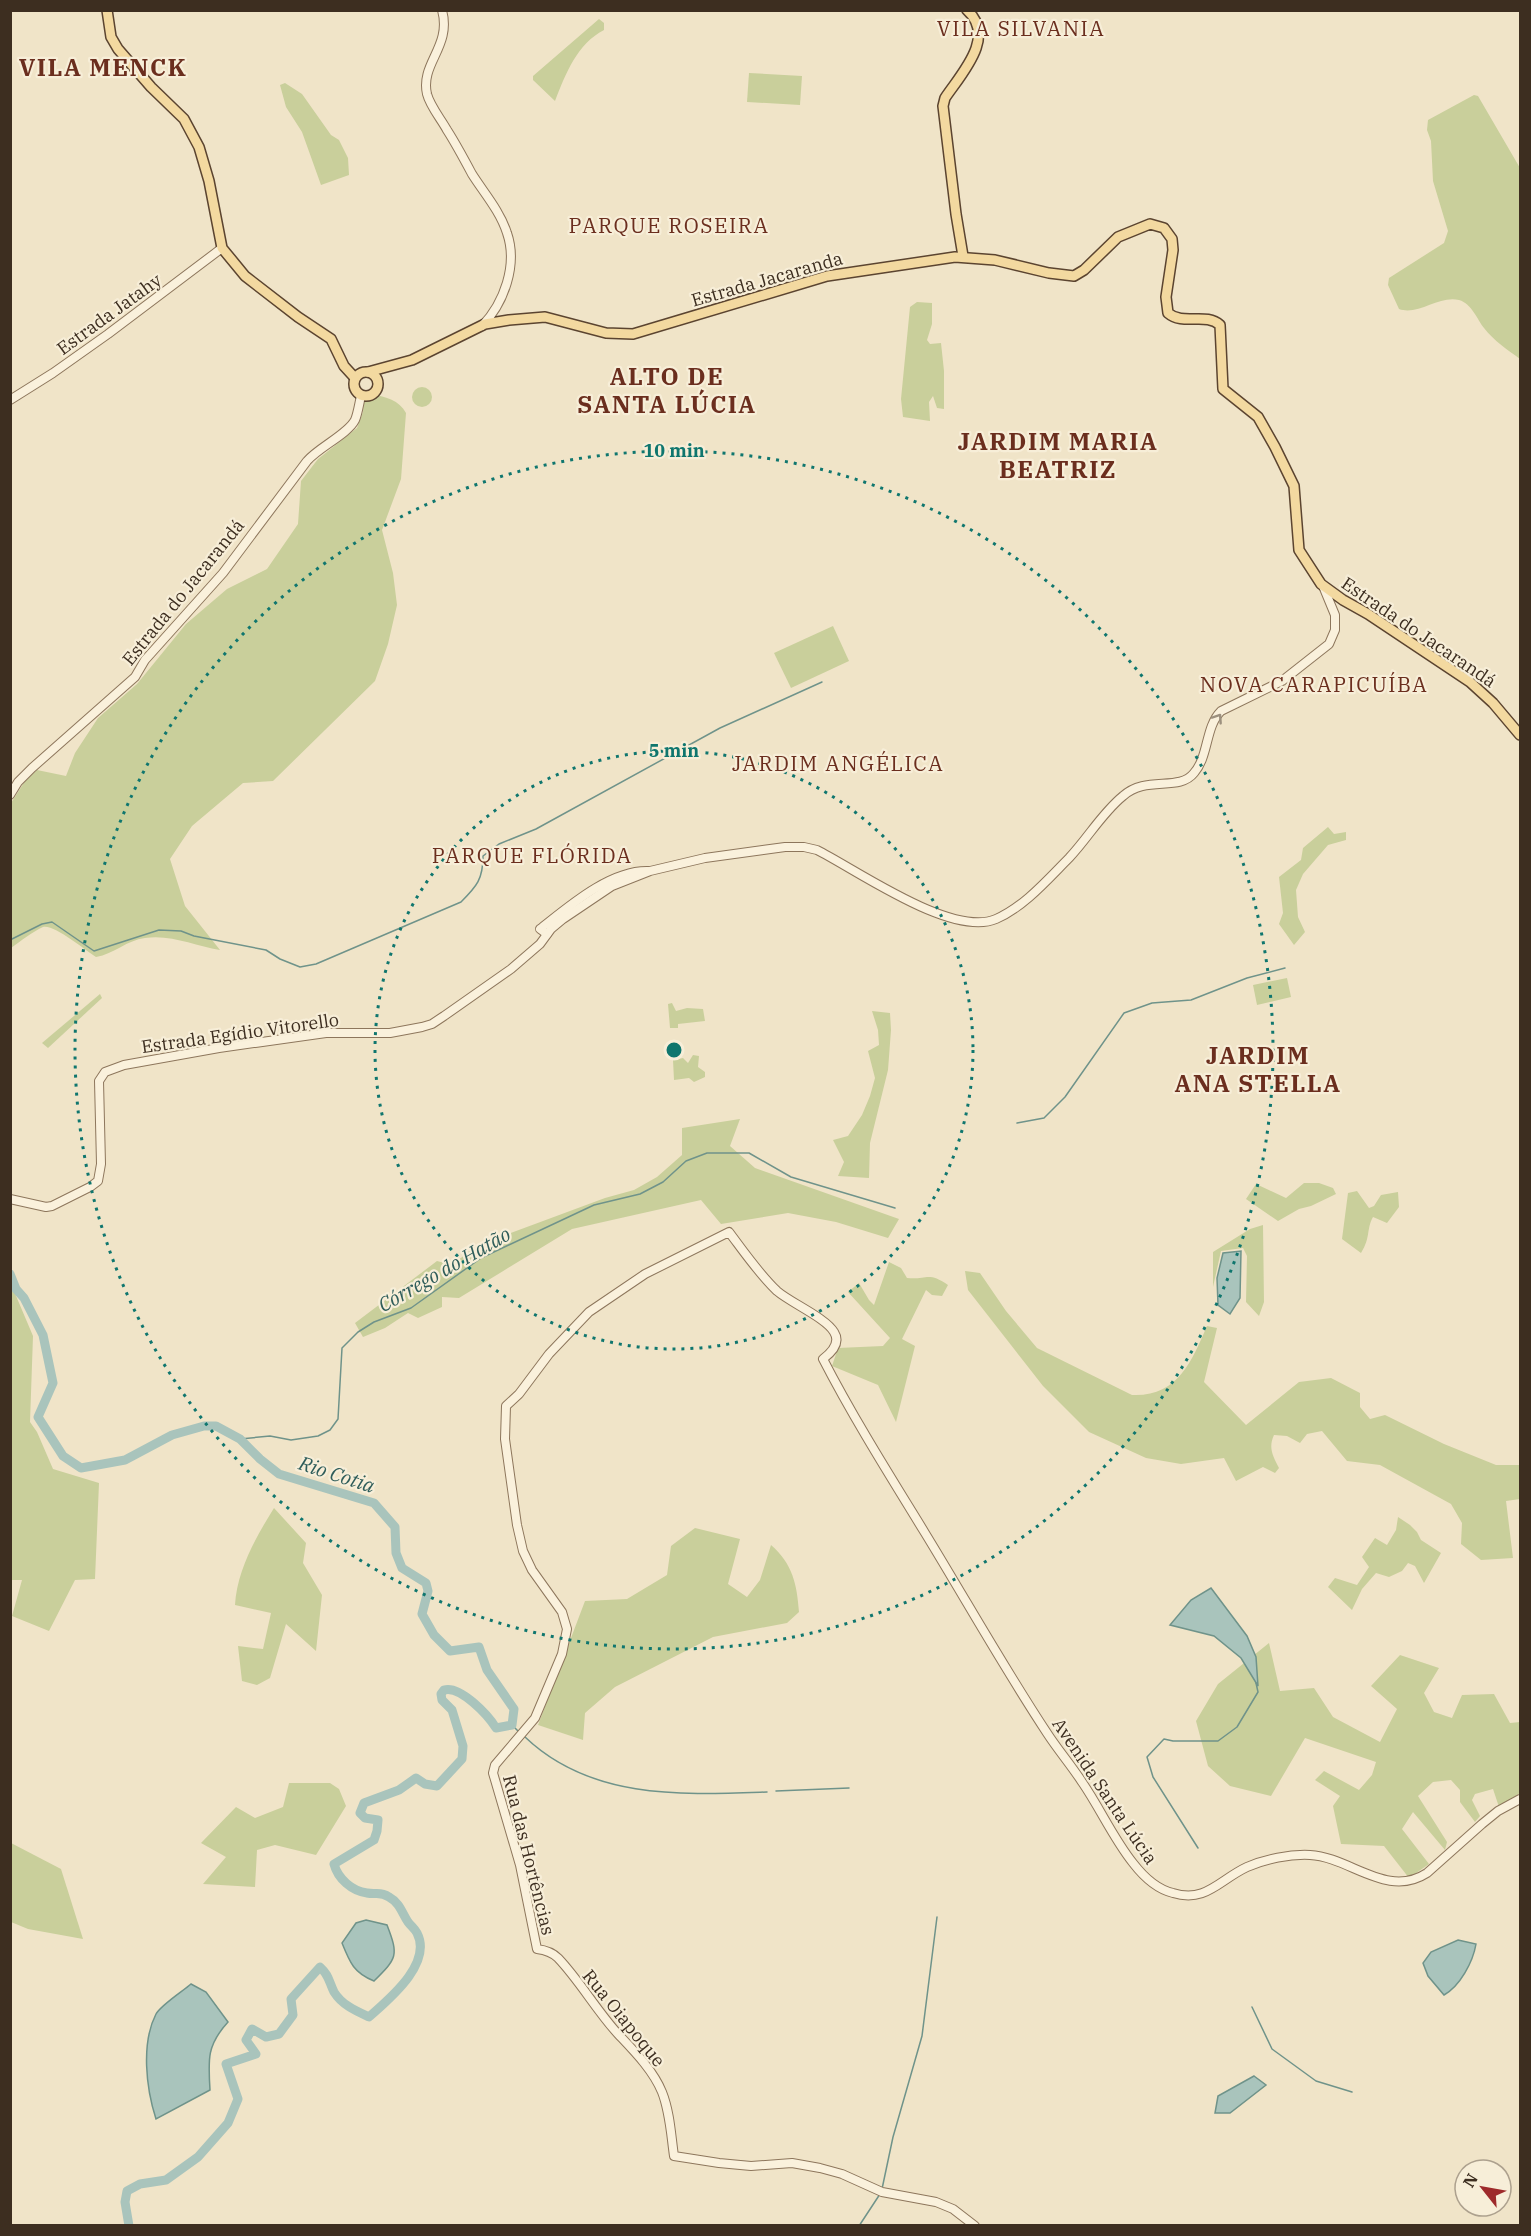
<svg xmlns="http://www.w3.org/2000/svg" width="1531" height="2236" font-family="'IBM Plex Serif',serif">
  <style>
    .green { fill: #c9cf9b }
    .water { fill: #a9c4bc; stroke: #6f938a; stroke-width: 1.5 }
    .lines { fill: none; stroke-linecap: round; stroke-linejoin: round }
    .stream { stroke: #6f938a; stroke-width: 1.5 }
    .river { stroke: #a9c4bc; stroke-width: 9 }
    .minor-casing { stroke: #8d765c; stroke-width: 10 }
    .major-casing { stroke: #5b4430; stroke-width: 12 }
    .minor { stroke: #faf1dc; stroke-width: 8 }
    .major { stroke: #f3d9a0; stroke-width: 9 }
    .oneway { stroke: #9c907e }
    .ring { fill: none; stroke: #0f766e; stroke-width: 3; stroke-dasharray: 3 6 }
    .labels { text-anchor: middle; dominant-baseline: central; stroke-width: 4.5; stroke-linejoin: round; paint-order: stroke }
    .street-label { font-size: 18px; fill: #3d2e20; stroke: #f7eed8 }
    .water-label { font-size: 20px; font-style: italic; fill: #2f5d5a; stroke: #f7eed8 }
    .quarter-label { font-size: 21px; letter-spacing: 1.5px; fill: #6b2e1e; stroke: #f7eed8 }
    .district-label { font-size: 24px; font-weight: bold; letter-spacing: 1.5px; fill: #6b2e1e; stroke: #f7eed8 }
    .centre { fill: #0f766e; stroke: #f7eed8; stroke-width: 3 }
    .ring-label { font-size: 18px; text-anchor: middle; font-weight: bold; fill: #0f766e; stroke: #f7eed8; stroke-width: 4.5; stroke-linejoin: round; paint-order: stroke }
  </style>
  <rect width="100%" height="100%" fill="#f0e4c8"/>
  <!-- green -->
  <g class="green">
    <path d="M 599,19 L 604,23 L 604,30 C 577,44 566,73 555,101 L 533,80 L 533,76 Z"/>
    <path d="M 749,73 L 802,76 L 800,105 L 747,102 Z"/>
    <path d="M 285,83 L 302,94 L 331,135 L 339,140 L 348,158 L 349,175 L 321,185 L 302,132 L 286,107 L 280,85 Z"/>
    <path d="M 1474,95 L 1478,96 L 1520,168 L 1520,359 C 1508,350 1494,341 1484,328 C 1477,319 1472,304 1459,300 C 1439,295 1418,316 1399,309 L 1388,285 L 1389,278 L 1444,243 L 1448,231 L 1433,181 L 1431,141 L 1427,130 L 1428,120 Z"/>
    <path d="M 917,302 L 932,303 L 932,324 L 927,340 L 930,344 L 941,343 L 944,371 L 944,409 L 937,408 L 933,396 L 929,402 L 930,421 L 903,417 L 901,399 L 910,307 Z"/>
    <circle cx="422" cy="397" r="10"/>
    <path d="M 372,394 C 386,397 399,400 406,413 L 401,479 L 382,530 L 393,573 L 397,605 L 388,644 L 375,681 L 273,781 L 243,783 L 192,826 L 170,859 L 185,906 L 220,950 C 195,946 171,934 145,938 C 127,940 114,954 96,957 C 85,950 54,924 43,927 C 32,932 21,941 11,948 L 11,803 L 25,781 L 37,770 L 66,776 L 75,753 L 98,718 L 137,684 L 186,624 L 227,589 L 267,569 L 298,524 L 301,481 L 318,459 L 357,428 L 363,412 L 364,400 Z"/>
    <path d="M 833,626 L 849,661 L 791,688 L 774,653 Z"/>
    <path d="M 1328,827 L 1334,834 L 1346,832 L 1346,840 L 1328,845 L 1303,874 L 1296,890 L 1298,917 L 1305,932 L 1294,945 L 1279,924 L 1283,913 L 1279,877 L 1301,860 L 1303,848 Z"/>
    <path d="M 1287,978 L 1291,997 L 1257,1005 L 1253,985 Z"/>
    <path d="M 100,994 L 102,998 L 48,1048 L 42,1043 Z"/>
    <path d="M 672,1003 L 676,1011 L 687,1008 L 703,1009 L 705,1021 L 678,1024 L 678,1028 L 670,1028 L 668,1004 Z"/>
    <path d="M 872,1011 L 890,1013 L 891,1030 L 888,1070 L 870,1143 L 869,1178 L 838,1176 L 844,1162 L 833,1140 L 848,1136 L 862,1115 L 870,1096 L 875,1078 L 868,1051 L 879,1045 L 878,1030 Z"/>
    <path d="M 693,1055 L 699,1056 L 698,1067 L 705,1072 L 705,1077 L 694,1082 L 689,1078 L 674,1080 L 673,1060 L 683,1058 L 688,1063 Z"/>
    <path d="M 740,1119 L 730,1146 L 755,1168 L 899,1219 L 888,1238 L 836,1222 L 788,1213 L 721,1224 L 701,1200 L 572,1229 L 459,1298 L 442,1297 L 442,1307 L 418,1318 L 408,1313 L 385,1328 L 363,1337 L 355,1323 L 437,1261 L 452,1265 L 476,1246 L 605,1198 L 634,1190 L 657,1177 L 682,1155 L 682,1128 Z"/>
    <path d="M 1304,1183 L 1319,1183 L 1333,1188 L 1336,1194 L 1311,1206 L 1299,1209 L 1278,1221 L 1246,1199 L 1256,1184 L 1286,1198 Z"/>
    <path d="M 1357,1191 L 1369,1208 L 1374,1206 L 1381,1195 L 1398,1192 L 1399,1207 L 1387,1223 L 1373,1217 C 1366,1230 1371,1237 1361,1253 L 1342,1239 L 1348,1193 Z"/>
    <path d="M 1263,1225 L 1264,1302 L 1259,1316 L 1246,1302 L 1247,1256 L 1243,1248 L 1221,1251 L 1213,1287 L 1213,1252 L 1250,1229 Z"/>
    <path d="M 889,1262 L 901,1268 L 907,1278 C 927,1280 928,1271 948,1285 L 942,1296 L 932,1295 L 926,1290 L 902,1339 L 915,1346 L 896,1422 L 878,1385 L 832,1366 L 838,1348 L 883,1346 L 890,1338 L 848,1292 L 859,1283 L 869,1300 L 874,1305 Z"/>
    <path d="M 965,1271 L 980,1273 L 1006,1311 L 1037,1348 L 1132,1395 C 1177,1397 1191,1363 1207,1326 L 1217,1328 L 1204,1382 L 1246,1425 L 1299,1382 L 1331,1378 L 1360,1393 L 1360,1407 L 1370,1419 L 1385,1415 L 1444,1444 L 1496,1465 L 1520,1465 L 1520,1499 L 1506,1501 L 1513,1558 L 1481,1560 L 1461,1544 L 1462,1523 L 1451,1504 L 1380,1465 L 1347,1461 L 1322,1431 L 1307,1434 L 1300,1443 L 1287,1436 L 1274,1435 C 1268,1448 1273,1456 1279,1468 L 1275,1473 L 1263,1467 L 1236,1481 L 1224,1458 L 1181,1464 L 1146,1458 L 1089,1432 L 1043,1386 L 968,1290 Z"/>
    <path d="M 11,1284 L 33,1336 L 30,1422 L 37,1432 L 53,1469 L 99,1483 L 95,1579 L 75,1580 L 49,1631 L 12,1616 L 22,1580 L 10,1580 Z"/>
    <path d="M 274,1508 L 306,1543 L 303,1563 L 322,1595 L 316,1651 L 286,1624 L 270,1678 L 257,1685 L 242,1681 L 238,1646 L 263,1649 L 271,1613 L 235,1605 C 237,1570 256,1537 274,1508 Z"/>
    <path d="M 1398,1517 L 1410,1525 L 1417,1532 L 1421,1540 L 1441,1553 L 1424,1583 L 1415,1566 L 1408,1563 L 1402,1571 L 1389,1577 L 1376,1573 L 1362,1589 L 1352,1610 L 1328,1587 L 1335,1578 L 1357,1585 L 1369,1567 L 1362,1557 L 1375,1538 L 1387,1545 L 1396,1530 Z"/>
    <path d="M 695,1528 L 740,1539 L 728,1584 L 747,1597 L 760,1580 L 771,1545 C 793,1564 797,1585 799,1612 L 787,1623 L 713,1637 L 615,1687 L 585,1713 L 583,1740 L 538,1725 L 585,1601 L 627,1599 L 667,1575 L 671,1546 Z"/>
    <path d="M 1269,1643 L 1280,1691 L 1314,1688 L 1333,1717 L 1380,1742 L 1397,1709 L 1371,1686 L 1400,1655 L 1439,1668 L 1424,1693 L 1434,1712 L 1452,1718 L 1462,1695 L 1494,1694 L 1510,1723 L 1520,1722 L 1520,1793 L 1499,1807 L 1493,1789 L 1475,1794 L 1472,1800 L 1480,1816 L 1475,1822 L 1460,1802 L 1460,1790 L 1451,1780 L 1433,1782 L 1418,1796 L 1447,1842 L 1445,1850 L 1413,1812 L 1402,1829 L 1429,1864 L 1409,1878 L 1384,1846 L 1341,1844 L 1333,1806 L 1340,1796 L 1315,1780 L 1324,1771 L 1359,1790 L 1372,1775 L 1376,1762 L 1305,1738 L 1271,1796 L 1230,1786 L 1208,1766 L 1196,1721 L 1218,1684 Z"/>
    <path d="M 289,1783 L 330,1783 L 339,1789 L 346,1806 L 316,1855 L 275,1845 L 257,1850 L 255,1887 L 203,1884 L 226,1857 L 201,1843 L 236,1807 L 255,1818 L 283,1807 Z"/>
    <path d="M 11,1843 L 61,1869 L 83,1939 L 28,1929 L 11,1922 Z"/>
  </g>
  <!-- water -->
  <g class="water">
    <path d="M 1241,1251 L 1240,1298 L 1230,1314 L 1218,1305 L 1217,1278 L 1223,1253 Z"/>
    <path d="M 1211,1588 L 1247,1636 L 1256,1657 L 1258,1686 L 1241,1658 L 1214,1636 L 1170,1625 L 1191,1600 Z"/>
    <path d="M 366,1920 L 387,1925 C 399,1956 397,1958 374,1981 C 354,1973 350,1963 342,1943 L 356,1923 Z"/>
    <path d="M 1458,1940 L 1476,1944 C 1473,1962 1460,1986 1444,1995 L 1428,1976 L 1423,1963 L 1431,1952 Z"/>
    <path d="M 191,1984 L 206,1992 L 228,2022 C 207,2045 208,2059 210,2090 L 156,2119 C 146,2088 141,2043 156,2014 C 161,2005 183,1991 191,1984 Z"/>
    <path d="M 1254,2076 L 1266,2085 L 1230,2113 L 1215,2113 L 1218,2096 Z"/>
  </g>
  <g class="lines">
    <!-- stream -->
    <g class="stream">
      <path d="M 10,940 L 42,924 L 52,922 L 94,951 L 159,930 L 181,931 L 194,936 L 266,950 L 280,959 L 300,967 L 316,964 L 461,902 C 477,886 483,879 483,856 L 499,844 L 536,829 L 720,728 L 822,682"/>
      <path d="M 1017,1123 L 1044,1118 L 1065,1097 L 1124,1013 L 1152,1003 L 1191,1000 L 1247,978 L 1285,968"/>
      <path d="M 240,1439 L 270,1436 L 291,1440 L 318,1436 L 330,1430 L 338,1419 L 342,1348 L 358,1332 L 374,1322 L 411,1308 L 481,1258 L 594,1205 L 640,1194 L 663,1182 L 686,1161 L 707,1153 L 749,1153 L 791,1177 L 895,1208"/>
      <path d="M 512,1725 L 518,1731"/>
      <path d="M 525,1737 C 591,1800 682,1795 767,1792"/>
      <path d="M 776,1791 L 849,1788"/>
      <path d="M 1198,1848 L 1153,1777 L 1147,1757 L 1164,1739 L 1173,1741 L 1218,1741 L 1237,1727 L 1258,1692 L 1256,1683"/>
      <path d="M 1252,2007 L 1272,2049 L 1316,2081 L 1352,2092"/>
      <path d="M 882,2189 L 893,2137 L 922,2036 L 937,1917"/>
      <path d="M 859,2226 L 880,2194"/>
    </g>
    <!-- river -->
    <path class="river" d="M 10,1274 L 16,1289 L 24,1298 L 43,1335 L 53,1383 L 38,1417 L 63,1456 L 81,1468 L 125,1460 L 172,1435 L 204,1426 L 216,1426 L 240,1439 L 260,1459 L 279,1474 L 374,1503 L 395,1527 L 396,1553 L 402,1568 L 426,1583 L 428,1591 L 422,1614 L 434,1635 L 450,1651 L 479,1647 L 487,1670 L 514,1709 L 512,1725 L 496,1728 C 488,1715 460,1685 444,1690 L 441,1694 L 442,1700 L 452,1710 L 463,1746 L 462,1759 L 437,1786 L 425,1784 L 416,1778 L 399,1790 L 364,1803 L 360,1813 L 365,1818 L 378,1820 L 377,1831 L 374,1840 L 334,1864 C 338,1879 352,1891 367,1893 C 376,1895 380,1891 389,1897 C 400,1903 402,1913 408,1922 C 411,1926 415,1929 417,1933 C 433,1964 388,2000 369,2017 C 356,2011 342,2005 334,1992 C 329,1982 329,1975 320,1967 L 291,1999 L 293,2015 L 279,2034 L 266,2037 L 252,2029 L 246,2040 L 256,2054 L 226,2064 L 238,2099 L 228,2123 L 198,2157 L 166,2180 L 140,2184 L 127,2191 L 125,2202 L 129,2226"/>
    <!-- minor casing -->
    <g class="minor-casing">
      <g id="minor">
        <path d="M 442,10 C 452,47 420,63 427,94 C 430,106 441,119 447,130 C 456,144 464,159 472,174 C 484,193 500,211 507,233 C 518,265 504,303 482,326"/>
        <path d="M 10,400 L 53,373 L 108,334 L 222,248"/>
        <path d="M 10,795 L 18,782 L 32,768 L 135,677 L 145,660 L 223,573 L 307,461 C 319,447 348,434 355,420 C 358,413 359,404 361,396"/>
        <path d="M 547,934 L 540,929 C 568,907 610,870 648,871"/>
        <path d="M 10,1199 L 46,1207 L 52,1206 L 90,1187 L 98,1181 L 101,1164 L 99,1081 L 105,1072 L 124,1065 L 219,1048 L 326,1033 L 390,1033 L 422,1027 L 432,1024 L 444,1016 L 511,969 L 540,944 L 551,929 L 563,919 L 612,886 L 650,871 L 705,858 L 785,847 L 804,847 L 817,850 C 857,870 952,938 996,919 C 1024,907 1048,879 1069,858 C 1088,838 1102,813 1123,796 C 1146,775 1179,792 1194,773 C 1209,756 1205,727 1221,711 L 1282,681 L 1329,644 L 1335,630 L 1335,615 L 1323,586"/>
        <path d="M 975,2226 L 953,2209 L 936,2202 L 882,2192 L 842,2174 L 820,2168 L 792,2163 L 751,2166 L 719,2163 L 674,2156 C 671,2135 670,2112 662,2092 C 653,2070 634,2051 618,2034 C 596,2010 580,1981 558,1958 C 552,1952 545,1950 537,1949 L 520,1865 L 493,1773 L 495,1765 L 535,1718 L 562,1654 L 567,1629 L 562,1612 L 532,1570 L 523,1551 L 517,1525 L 505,1439 L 506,1406 L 519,1394 L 549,1354 L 589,1312 L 645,1274 L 729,1232 C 744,1252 759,1274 777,1291 C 791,1303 826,1318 834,1332 C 841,1343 831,1353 823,1359 C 854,1419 890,1476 925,1533 C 966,1600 1004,1668 1047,1733 C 1058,1750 1071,1765 1082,1782 C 1100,1808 1113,1838 1133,1863 C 1143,1876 1156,1889 1173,1893 C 1206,1903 1219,1880 1247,1867 C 1265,1859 1290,1854 1310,1855 C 1350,1857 1387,1899 1427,1873 L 1482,1824 L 1498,1811 L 1520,1799"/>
      </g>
    </g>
    <!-- major casing -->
    <g class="major-casing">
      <g id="major">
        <path d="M 107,10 L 111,37 L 118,49 L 151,87 L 184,119 L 199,147 L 209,181 L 222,248 L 245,276 L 298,317 L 331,339 L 344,366 L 355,378"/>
        <path d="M 963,256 L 956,214 L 943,106 L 945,98 C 961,74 997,37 967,10"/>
        <circle cx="366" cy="384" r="12"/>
        <path d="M 368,372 L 412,360 L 485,324 L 509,320 L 545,317 L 606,333 L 633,334 L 827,276 L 955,257 L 995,260 L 1049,273 L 1074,276 L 1084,270 L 1118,237 L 1150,224 L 1164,228 L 1172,239 L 1173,250 L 1166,297 L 1168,313 C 1183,326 1206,312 1220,325 L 1223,389 L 1258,417 L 1275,447 L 1294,486 L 1299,550 L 1321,584 L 1343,600 L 1368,614 L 1470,682 L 1493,703 L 1520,735"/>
      </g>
    </g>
    <!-- minor -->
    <use href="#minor" class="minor"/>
    <!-- major -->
    <use href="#major" class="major"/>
  </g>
  <!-- one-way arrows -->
  <defs><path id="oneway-chevron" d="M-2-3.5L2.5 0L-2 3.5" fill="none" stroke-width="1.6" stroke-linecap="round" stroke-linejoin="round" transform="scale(1.5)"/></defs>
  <use class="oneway" href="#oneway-chevron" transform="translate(1218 718) rotate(-56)"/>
  <!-- distance rings -->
  <g class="ring">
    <circle cx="674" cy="1050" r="299"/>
    <circle cx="674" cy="1050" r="599"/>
  </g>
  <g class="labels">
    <!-- street labels -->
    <g class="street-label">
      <text transform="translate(767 279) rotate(-16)">Estrada Jacaranda</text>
      <text transform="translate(109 314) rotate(-36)">Estrada Jatahy</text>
      <text transform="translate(183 592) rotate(-51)">Estrada do Jacarandá</text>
      <text transform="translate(1419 632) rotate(34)">Estrada do Jacarandá</text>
      <text transform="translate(240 1033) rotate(-8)">Estrada Egídio Vitorello</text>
      <text transform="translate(1105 1791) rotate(56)">Avenida Santa Lúcia</text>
      <text transform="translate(529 1855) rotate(76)">Rua das Hortências</text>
      <text transform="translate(624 2018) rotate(51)">Rua Oiapoque</text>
    </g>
    <!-- water labels -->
    <g class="water-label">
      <text transform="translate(444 1269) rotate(-30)">Córrego do Hatão</text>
      <text transform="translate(337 1474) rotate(18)">Rio Cotia</text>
    </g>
    <!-- quarter labels -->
    <g class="quarter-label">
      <text x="1021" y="28">VILA SILVANIA</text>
      <text x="669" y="225">PARQUE ROSEIRA</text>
      <text x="1314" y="684">NOVA CARAPICUÍBA</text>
      <text x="838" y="763">JARDIM ANGÉLICA</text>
      <text x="532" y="855">PARQUE FLÓRIDA</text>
    </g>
    <!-- district labels -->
    <g class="district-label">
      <text x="103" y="67">VILA MENCK</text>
      <text x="667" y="376">ALTO DE<tspan x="667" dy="28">SANTA LÚCIA</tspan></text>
      <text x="1058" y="441">JARDIM MARIA<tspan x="1058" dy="28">BEATRIZ</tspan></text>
      <text x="1258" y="1055">JARDIM<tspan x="1258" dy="28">ANA STELLA</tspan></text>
    </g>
  </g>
  <circle cx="674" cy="1050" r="9" class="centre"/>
  <g class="ring-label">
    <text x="674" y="457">10 min</text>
    <text x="674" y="757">5 min</text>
  </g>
  <!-- border -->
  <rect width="1531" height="2236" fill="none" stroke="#3d2e20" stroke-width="24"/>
  <!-- north arrow -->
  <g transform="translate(1483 2188) rotate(301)"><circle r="28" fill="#f7eed8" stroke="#ada18e" stroke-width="1.5"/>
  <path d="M0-4.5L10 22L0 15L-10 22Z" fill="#9e2a2b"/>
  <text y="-9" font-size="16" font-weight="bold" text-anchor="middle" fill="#3d2e20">N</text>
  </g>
</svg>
